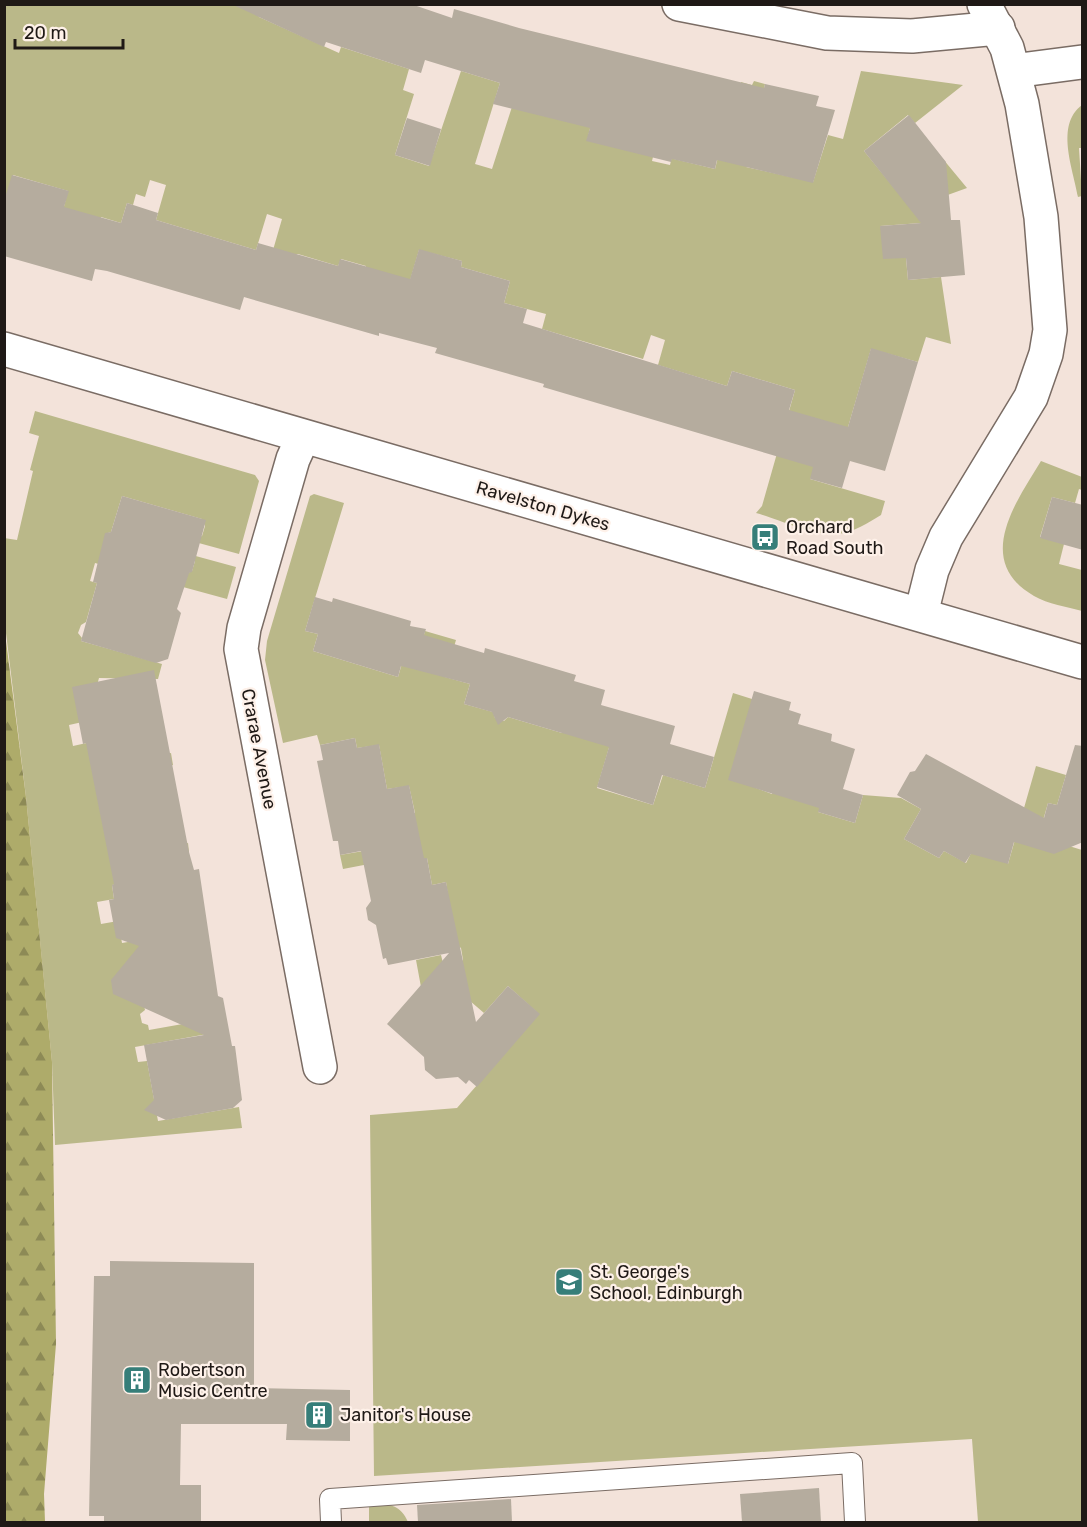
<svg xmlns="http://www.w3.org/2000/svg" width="1087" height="1527" font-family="Rubik,sans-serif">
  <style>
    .green { fill: #bab889 }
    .forest { fill: url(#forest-firs) }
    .building { fill: #b5ac9e }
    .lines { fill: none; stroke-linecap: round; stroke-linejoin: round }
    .lane-casing { stroke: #7a6c64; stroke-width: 22 }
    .street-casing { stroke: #7a6c64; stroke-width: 36 }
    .secondary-casing { stroke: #7a6c64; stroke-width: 36 }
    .lane { stroke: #fff; stroke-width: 20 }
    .street { stroke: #fff; stroke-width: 33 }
    .secondary { stroke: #fff; stroke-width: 33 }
    .labels { text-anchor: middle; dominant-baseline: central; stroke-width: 4.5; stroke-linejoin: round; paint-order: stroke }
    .street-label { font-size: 18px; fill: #1f1916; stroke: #fef1e9 }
    .poi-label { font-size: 18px; fill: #1f1916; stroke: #fef1e9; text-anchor: start }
  </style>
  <defs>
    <pattern id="forest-firs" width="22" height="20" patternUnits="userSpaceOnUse" patternTransform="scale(1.5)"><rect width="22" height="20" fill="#aeab6a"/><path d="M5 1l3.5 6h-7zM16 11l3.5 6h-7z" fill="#8d8a56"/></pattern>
  </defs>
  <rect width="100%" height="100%" fill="#f3e3da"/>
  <!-- green -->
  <g class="green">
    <path d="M 5,5 L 254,5 L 259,17 L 339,53 L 341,47 L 409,69 L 403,90 L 414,94 L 395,155 L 429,166 L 461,71 L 500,83 L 475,164 L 492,169 L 518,88 L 601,82 L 587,141 L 673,73 L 652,161 L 670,165 L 679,126 L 674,159 L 715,169 L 723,137 L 727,138 L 741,82 L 752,85 L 754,81 L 765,84 L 746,167 L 813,182 L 828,135 L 843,139 L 861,71 L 963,85 L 915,123 L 908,115 L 864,151 L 899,194 L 943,159 L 967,188 L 920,205 L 921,223 L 880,226 L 906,258 L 908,280 L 941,277 L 951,344 L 926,337 L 918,362 L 871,349 L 848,427 L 810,479 L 885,501 L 881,515 C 868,523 854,532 838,534 C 816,537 778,519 756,513 L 762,506 L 795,390 L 732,371 L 727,386 L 658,365 L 665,340 L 651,335 L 643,359 L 542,329 L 546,314 L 504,303 L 510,281 L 461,267 L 462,261 L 419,250 L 406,294 L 362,281 L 366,266 L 341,259 L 338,266 L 298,254 L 271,257 L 282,219 L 267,214 L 256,250 L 156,220 L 166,185 L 150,180 L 145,197 L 136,194 L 133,205 L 127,203 L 121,223 L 101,217 L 99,225 L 62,214 L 68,191 L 13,175 L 5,202 Z"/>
    <path d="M 1082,105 L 1082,148 L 1079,148 L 1082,196 L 1078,197 C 1073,168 1055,125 1082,105 Z"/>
    <path d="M 35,411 L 255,475 L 259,481 L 239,554 L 195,542 L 196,538 L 202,536 L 205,526 L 202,519 L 122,496 L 111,532 L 105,534 L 186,574 L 192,571 L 195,561 L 192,555 L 236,567 L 227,599 L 95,563 L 90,581 L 97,583 L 86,622 L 81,625 L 78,633 L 82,638 L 81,641 L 162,664 L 158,679 L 99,678 L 87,721 L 69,725 L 73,746 L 91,742 L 97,768 L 171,753 L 173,765 L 120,776 L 114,857 L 188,843 L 189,852 L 159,858 L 162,876 L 112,885 L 114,899 L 97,902 L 101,924 L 118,921 L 122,943 L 204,929 L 141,992 L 145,1010 L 140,1014 L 142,1023 L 148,1025 L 149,1030 L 222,1017 L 224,1031 L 135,1047 L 138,1062 L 147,1061 L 158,1121 L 239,1107 L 242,1128 L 55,1145 L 52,1062 L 43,971 L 26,797 L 5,625 L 4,538 L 17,540 L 33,471 L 30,470 L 39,436 L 29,433 Z"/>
    <path d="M 1041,461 L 1082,477 L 1082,490 L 1079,489 L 1075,503 L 1052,497 L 1040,537 L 1064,544 L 1059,564 L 1082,570 L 1082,611 C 1067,607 1048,604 1034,596 C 973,561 1016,502 1041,461 Z"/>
    <path d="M 314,494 L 344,503 L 305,631 L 318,634 L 313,651 L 398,677 L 403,660 L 416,663 L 425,631 L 456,640 L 445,677 L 470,684 L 464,704 L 493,712 L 495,718 L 504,721 L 508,717 L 562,733 L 619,714 L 597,788 L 653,805 L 663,775 L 705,788 L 733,693 L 752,699 L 756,788 L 772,794 L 777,778 L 832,795 L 818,812 L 855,823 L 863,795 L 901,798 L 921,809 L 904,839 L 939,858 L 944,851 L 966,863 L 983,830 L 1008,864 L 1036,766 L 1066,775 L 1057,805 L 1048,803 L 1042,824 L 1069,846 L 1082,850 L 1082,1522 L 978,1522 L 972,1439 L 374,1476 L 370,1115 L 457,1108 L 539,1014 L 508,986 L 484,1013 L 448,982 L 421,987 L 416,960 L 441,955 L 444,967 L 459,965 L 463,960 L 461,948 L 455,944 L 446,882 L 432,885 L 427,858 L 397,864 L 395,859 L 343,869 L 340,855 L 375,849 L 393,818 L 415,813 L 409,786 L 387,789 L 379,745 L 357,748 L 355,738 L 320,745 L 317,735 L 283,743 L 265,660 L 267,641 L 310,496 Z"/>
    <path d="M 369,1504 C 387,1504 400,1503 408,1522 L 369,1522 Z"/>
  </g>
  <!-- forest -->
  <path class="forest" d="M 4,625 L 26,797 L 52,1062 L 56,1344 L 44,1494 L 45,1522 L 4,1522 Z"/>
  <!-- building -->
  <g class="building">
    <path d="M 231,4 L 411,4 L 452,18 L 454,9 L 519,28 L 764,88 L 765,84 L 819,96 L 816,106 L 835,110 L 813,183 L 717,160 L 715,169 L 672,159 L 671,162 L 586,141 L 590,128 L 493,104 L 500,83 L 425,60 L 421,73 L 326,42 L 324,47 Z"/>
    <path d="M 909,115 L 946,162 L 951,220 L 960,220 L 965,275 L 908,280 L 906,258 L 883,259 L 880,226 L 921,223 L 864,151 Z"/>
    <path d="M 407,118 L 441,129 L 430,166 L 395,155 Z"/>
    <path d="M 12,175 L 69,191 L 64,207 L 121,223 L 127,203 L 158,213 L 156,220 L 256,250 L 258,243 L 338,266 L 340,259 L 410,279 L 419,249 L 462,261 L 461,267 L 510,281 L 504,303 L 527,309 L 523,323 L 727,386 L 732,371 L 795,390 L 789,410 L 848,427 L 871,348 L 918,362 L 885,471 L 850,461 L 842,488 L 810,479 L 813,467 L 543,387 L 544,384 L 435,353 L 437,348 L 379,333 L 379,336 L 244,297 L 240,310 L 107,271 L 95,269 L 92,281 L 4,256 L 4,201 Z"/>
    <path d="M 122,496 L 206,520 L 192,572 L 189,573 L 177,609 L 181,613 L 168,659 L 156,663 L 81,641 L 97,583 L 93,582 L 105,533 L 111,532 Z"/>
    <path d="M 1052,497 L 1083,505 L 1083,550 L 1040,538 Z"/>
    <path d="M 315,597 L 332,602 L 333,598 L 411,621 L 410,626 L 426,629 L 424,635 L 484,653 L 485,648 L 576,675 L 574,681 L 605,690 L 601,705 L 675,726 L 670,744 L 714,757 L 705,788 L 662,775 L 653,805 L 597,787 L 609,747 L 508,717 L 498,725 L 492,712 L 464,704 L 470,684 L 401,666 L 398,677 L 313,651 L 318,634 L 305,631 Z"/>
    <path d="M 154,670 L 189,852 L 194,870 L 199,869 L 218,996 L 223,998 L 232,1046 L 235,1046 L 242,1100 L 233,1108 L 166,1120 L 144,1110 L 154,1100 L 144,1045 L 204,1035 L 113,994 L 111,980 L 139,946 L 116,938 L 109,900 L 114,899 L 112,885 L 114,884 L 86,743 L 83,744 L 72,687 Z"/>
    <path d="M 754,691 L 791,702 L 789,710 L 801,714 L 798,724 L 832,734 L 831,741 L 855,749 L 843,789 L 863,795 L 855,823 L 818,812 L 819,808 L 728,780 Z"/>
    <path d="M 355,738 L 357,748 L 379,744 L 387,789 L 409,785 L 424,858 L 427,858 L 432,885 L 446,882 L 476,1022 L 508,986 L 540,1014 L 477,1087 L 469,1080 L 466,1084 L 458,1077 L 436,1079 L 425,1070 L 424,1057 L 387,1024 L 449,953 L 388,965 L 386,958 L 383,959 L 376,925 L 368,920 L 366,908 L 371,901 L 361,851 L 340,855 L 338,841 L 333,841 L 317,761 L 323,760 L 320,745 Z"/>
    <path d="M 1075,745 L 1083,746 L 1083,842 L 1054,854 L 1014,842 L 1008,864 L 971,854 L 965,863 L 944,851 L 939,858 L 904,839 L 921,809 L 897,795 L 910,772 L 915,771 L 926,754 L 1044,818 L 1048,803 L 1057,805 Z"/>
    <path d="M 110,1261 L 254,1263 L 254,1388 L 350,1390 L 350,1441 L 286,1440 L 287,1424 L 181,1424 L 180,1485 L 201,1485 L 201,1522 L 104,1522 L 104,1516 L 89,1516 L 94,1276 L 110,1276 Z"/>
    <path d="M 819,1488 L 821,1522 L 742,1522 L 740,1494 Z"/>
    <path d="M 511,1499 L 512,1522 L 418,1522 L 417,1505 Z"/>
  </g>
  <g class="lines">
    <!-- lane casing -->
    <g class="lane-casing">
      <path id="lane" d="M 331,1522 L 330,1499 L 852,1463 L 855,1522"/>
    </g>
    <!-- street casing -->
    <g class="street-casing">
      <g id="street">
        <path d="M 679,4 L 827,33 L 912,36 L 998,28"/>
        <path d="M 1014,71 L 1082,62"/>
        <path d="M 303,437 L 293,459 L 244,628 L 241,649 L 320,1067"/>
        <path d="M 921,614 L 932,570 L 946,537 L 1031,397 L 1046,354 L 1050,330 L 1041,217 L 1022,104 L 1007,48 L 984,4"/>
      </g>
    </g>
    <!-- secondary casing -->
    <g class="secondary-casing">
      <path id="secondary" d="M 4,349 L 1082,662"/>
    </g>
    <!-- lane -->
    <use href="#lane" class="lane"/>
    <!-- street -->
    <use href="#street" class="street"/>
    <!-- secondary -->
    <use href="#secondary" class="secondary"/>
  </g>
  <!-- icons -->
  <defs>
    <g id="bus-square" transform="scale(1.5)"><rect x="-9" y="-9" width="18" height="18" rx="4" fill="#367e79" stroke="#fef1e9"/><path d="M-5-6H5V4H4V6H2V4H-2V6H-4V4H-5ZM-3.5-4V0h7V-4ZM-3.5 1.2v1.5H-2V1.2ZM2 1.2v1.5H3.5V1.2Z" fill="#fff"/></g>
    <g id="school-square" transform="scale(1.5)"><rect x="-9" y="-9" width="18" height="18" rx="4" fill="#367e79" stroke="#fef1e9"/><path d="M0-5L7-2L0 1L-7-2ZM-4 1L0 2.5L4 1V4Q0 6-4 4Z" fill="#fff"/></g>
    <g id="building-square" transform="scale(1.5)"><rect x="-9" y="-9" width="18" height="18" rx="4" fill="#367e79" stroke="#fef1e9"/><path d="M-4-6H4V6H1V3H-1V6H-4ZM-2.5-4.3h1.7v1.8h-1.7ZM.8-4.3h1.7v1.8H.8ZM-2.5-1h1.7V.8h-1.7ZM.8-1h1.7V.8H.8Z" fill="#fff"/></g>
  </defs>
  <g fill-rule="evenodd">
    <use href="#bus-square" x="765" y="537"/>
    <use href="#school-square" x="569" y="1282"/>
    <use href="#building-square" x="137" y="1380"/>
    <use href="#building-square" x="319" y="1415"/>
  </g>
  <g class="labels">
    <!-- street labels -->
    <g class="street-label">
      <text transform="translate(543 506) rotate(16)">Ravelston Dykes</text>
      <text transform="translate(259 749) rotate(79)">Crarae Avenue</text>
    </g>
    <!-- poi labels -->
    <g class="poi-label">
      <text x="786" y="527">Orchard<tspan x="786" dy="21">Road South</tspan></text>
      <text x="590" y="1272">St. George's<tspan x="590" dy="21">School, Edinburgh</tspan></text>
      <text x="158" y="1370">Robertson<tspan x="158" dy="21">Music Centre</tspan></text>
      <text x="340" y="1415">Janitor's House</text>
    </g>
  </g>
  <!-- border -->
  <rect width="1087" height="1527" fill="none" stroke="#1f1916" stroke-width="12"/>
  <!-- scale -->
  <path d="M15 39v9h108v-9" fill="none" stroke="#1f1916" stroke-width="3"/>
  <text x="24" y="39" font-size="18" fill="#1f1916" stroke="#fef1e9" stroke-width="4.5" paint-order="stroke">20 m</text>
</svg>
